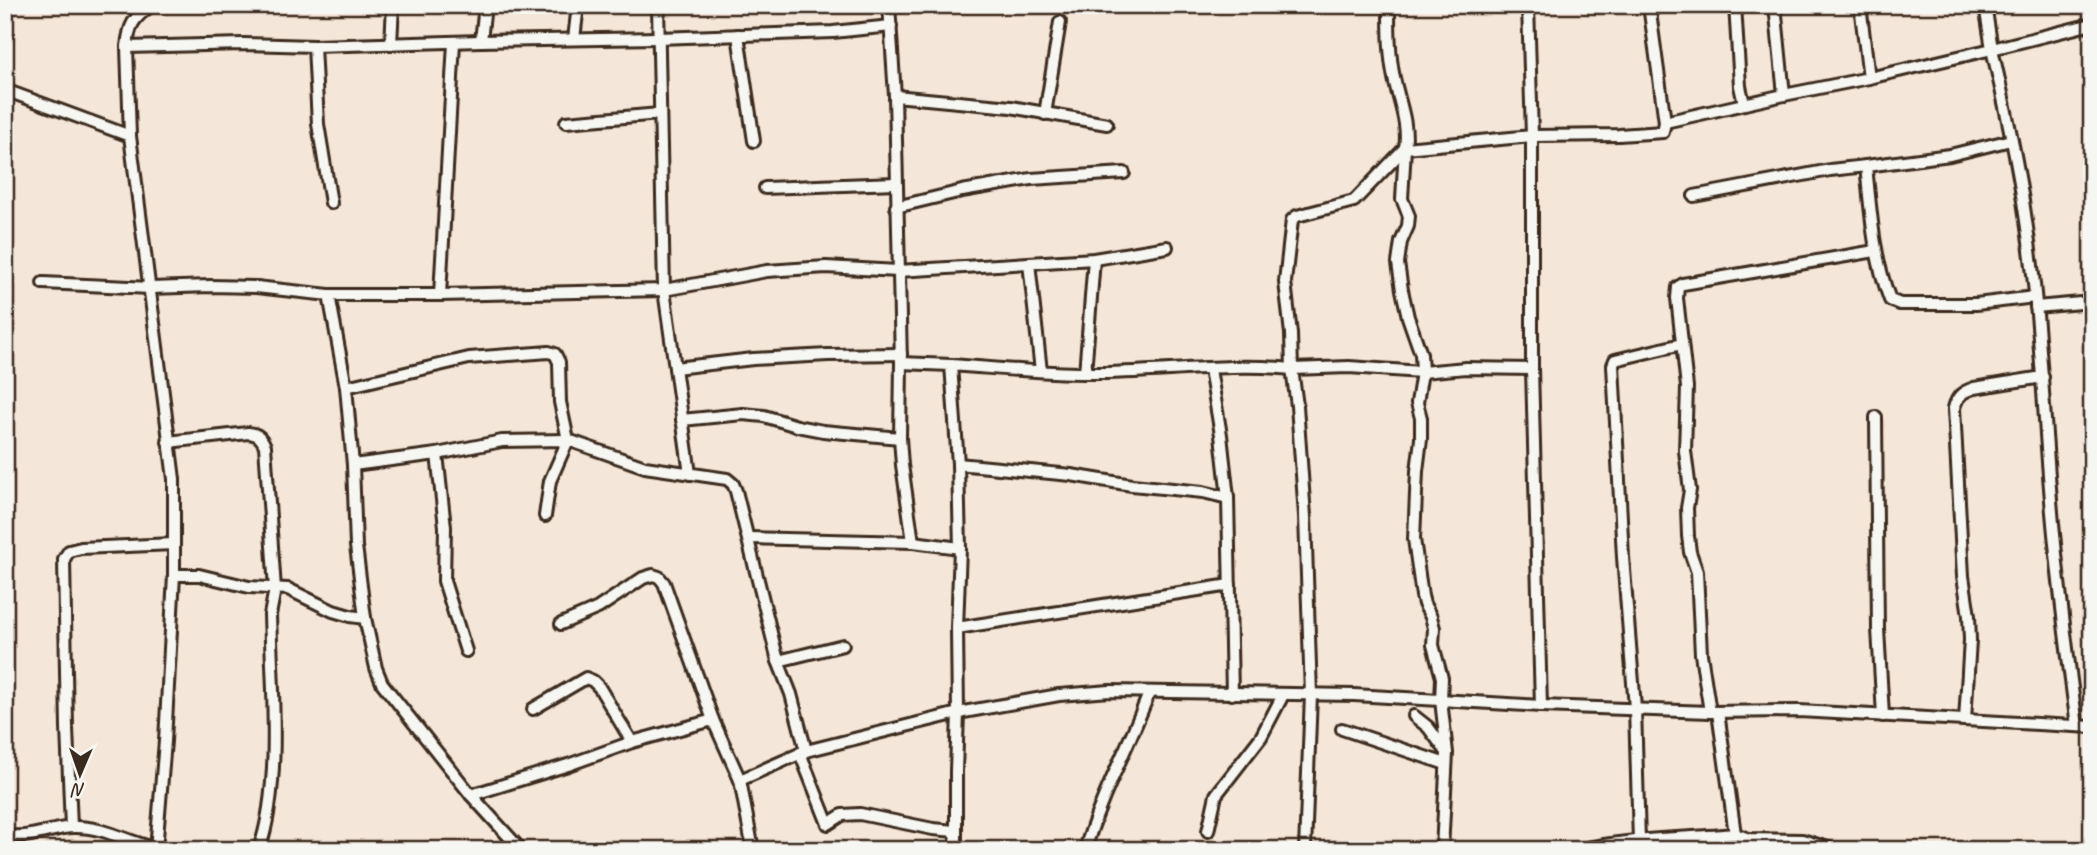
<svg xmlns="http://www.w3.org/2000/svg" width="2097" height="855" font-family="Caveat,sans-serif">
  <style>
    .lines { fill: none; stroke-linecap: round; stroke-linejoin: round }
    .minor-casing { stroke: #3b2a1e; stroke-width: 16 }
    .minor { stroke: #f6f6f2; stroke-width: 10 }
  </style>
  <rect width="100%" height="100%" fill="#f4e6d8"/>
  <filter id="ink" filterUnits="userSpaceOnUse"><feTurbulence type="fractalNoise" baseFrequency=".0143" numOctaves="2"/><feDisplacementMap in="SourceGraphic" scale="14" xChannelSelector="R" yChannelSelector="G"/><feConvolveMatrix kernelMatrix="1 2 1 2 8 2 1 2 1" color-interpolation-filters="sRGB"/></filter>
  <g filter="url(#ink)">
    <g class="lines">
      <!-- minor casing -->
      <g class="minor-casing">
        <g id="minor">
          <path d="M 152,5 C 133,18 129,25 127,47 L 130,136 L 174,479 L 174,575"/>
          <path d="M 658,5 L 664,290 L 690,474"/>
          <path d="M 889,5 L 895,96 L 901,363 L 900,438 L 902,465 L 913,542"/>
          <path d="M 1389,5 C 1389,29 1389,54 1394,78 C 1399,102 1409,124 1405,148 L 1532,136 L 1619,135 L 1663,132 L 1665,122 L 1649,5"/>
          <path d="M 1528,5 L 1532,136 L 1532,369 L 1541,706"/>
          <path d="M 1735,5 L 1740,86 L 1744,104"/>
          <path d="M 1775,5 L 1784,95"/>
          <path d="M 1860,5 L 1869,78"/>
          <path d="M 738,35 L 754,141"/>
          <path d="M 574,39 L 578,5"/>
          <path d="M 481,41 L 485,5"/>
          <path d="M 391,44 L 393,5"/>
          <path d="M 314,46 L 318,124 L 331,203"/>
          <path d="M 127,47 L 243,44 L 314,46 L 481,41 L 658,38 L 833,32 L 891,26"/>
          <path d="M 5,90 L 130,136"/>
          <path d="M 895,96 L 1011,107 L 1107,124"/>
          <path d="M 1045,114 L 1060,22"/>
          <path d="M 566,122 L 660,114"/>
          <path d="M 1665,122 L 1784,95 L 1869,78 L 1992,49 L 1985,5"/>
          <path d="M 2011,140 L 1950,155 L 1866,166 C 1871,213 1873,255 1890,300 L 1900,304 L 1976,304 L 2035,297"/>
          <path d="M 1405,148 L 1402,199 L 1409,216 L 1408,226 L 1401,242 L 1398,263 L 1402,290 L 1408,317 L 1421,354 L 1422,372 L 1417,403 L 1421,418 L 1421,439 L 1417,471 L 1414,539 L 1422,596 L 1424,604 L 1431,617 L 1434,628 L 1433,645 L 1442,678 L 1441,700 L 1447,753 L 1442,850"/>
          <path d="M 1405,148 L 1354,201 L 1297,216 L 1292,220 L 1285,282 L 1291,334 L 1292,369 L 1349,367 L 1422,372 L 1466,368 L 1532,369"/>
          <path d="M 765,188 L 896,183"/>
          <path d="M 1694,196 L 1830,170 L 1866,166"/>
          <path d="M 896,207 L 962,191 L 1031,179 L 1124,173"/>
          <path d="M 1029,263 L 1041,371"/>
          <path d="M 43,283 L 151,288 L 210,286 L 256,287 L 329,295 L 440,295 L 664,290 L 767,271 L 826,267 L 898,271 L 1094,259 L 1167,247"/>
          <path d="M 329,295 L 346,387 L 353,465 L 356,546 L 365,618"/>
          <path d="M 440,295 L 454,42"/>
          <path d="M 2036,307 L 2092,302"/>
          <path d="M 951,365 C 996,368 1041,373 1086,373 C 1153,374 1226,362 1292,369 L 1297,406 L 1305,516 L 1311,695 L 1305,850"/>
          <path d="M 675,368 L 753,359 L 828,355 L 901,354"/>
          <path d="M 1210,369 L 1221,435 L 1228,498 L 1232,694"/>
          <path d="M 1085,373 L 1094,259"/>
          <path d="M 346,387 L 469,358 L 549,352 L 555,354 L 559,362 L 560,402 L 568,440 L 550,481 L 545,516"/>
          <path d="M 1876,417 L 1878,629 L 1883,716"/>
          <path d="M 682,420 L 743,414 L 764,416 L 797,426 L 823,431 L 900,438"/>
          <path d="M 168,442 L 248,433 C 258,434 261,437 265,446 L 275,589 L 270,615 C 272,685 282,784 259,850"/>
          <path d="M 437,454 L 445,527 L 444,581 L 466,651"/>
          <path d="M 958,464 L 1071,475 L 1132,485 L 1203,492 L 1228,498"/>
          <path d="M 353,465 L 437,454 L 502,441 L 568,440 L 645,467 L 727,479 L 733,484 L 736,491 L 778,661 L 791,694 L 806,751"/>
          <path d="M 748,538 L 913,542 L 960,548"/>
          <path d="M 561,624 L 598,608 L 643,578 L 653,575 L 659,577 L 664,583 L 713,720"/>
          <path d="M 957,628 L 1230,585"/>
          <path d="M 778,661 L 843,645"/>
          <path d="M 533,709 L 586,678 L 593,681 L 599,687 L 632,742"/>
          <path d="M 1710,712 L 1701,654 L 1697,572 L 1690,552 L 1688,536 L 1687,508 L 1690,490 L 1685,451 L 1687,387 L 1677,298 L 1678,287 L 1683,284 L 1875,251"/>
          <path d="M 1718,712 L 1735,834 L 1749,839 L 1802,840 L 1834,850"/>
          <path d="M 1414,716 L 1428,727 L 1446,751"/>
          <path d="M 1965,720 L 1970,640 L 1969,616 L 1963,576 L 1954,408 C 1957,396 1962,392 1974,388 L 2043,377"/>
          <path d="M 2077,726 C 2067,651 2057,576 2051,500 C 2043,407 2040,313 2026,221 C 2018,163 2005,106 1992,49 L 2092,24"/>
          <path d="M 1342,729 L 1446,764"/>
          <path d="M 800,753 L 828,824 L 842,815 L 860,814 L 933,829 L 955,831"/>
          <path d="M 740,780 L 806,751 L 958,713 L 957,628 L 960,548 L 958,464 L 951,365 L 901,363"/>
          <path d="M 71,827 L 67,728 L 64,559 L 69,551 L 81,548 L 174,544"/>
          <path d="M 1208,831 L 1216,795 L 1261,737 L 1283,695"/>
          <path d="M 5,834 C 23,842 54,827 74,827 C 108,826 136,848 168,850"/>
          <path d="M 1639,841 L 1635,708 L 1623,557 L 1613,365 L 1615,360 L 1682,344"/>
          <path d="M 156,850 L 165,741 L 174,575 L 199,575 L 249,587 L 288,589 L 333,611 L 350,616 L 365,618 L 376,668 L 382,683 L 471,795"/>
          <path d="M 521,850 L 471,795 L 568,765 L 632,742 L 713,720 L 740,780 L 753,850"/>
          <path d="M 956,850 L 956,771 L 958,713 L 1059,695 L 1110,691 L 1354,695 L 1541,706 L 1710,712 L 1799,711 L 2092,727"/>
          <path d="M 1085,850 C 1101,795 1129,746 1149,693"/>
          <path d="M 1578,850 C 1629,838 1683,839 1735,834"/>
        </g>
      </g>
      <!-- minor -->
      <use href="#minor" class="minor"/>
    </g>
  </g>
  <!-- margin -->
  <rect width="2097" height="855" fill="none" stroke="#f6f6f2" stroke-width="28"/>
  <rect x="14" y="14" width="2069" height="827" fill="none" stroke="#3b2a1e" stroke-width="2.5" filter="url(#ink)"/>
  <!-- north arrow -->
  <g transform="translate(80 774) rotate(182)" stroke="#f6f6f2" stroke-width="5" paint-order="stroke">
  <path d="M0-5L12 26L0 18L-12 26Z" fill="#3b2a1e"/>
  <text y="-10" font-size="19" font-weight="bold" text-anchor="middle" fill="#3b2a1e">N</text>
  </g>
</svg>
